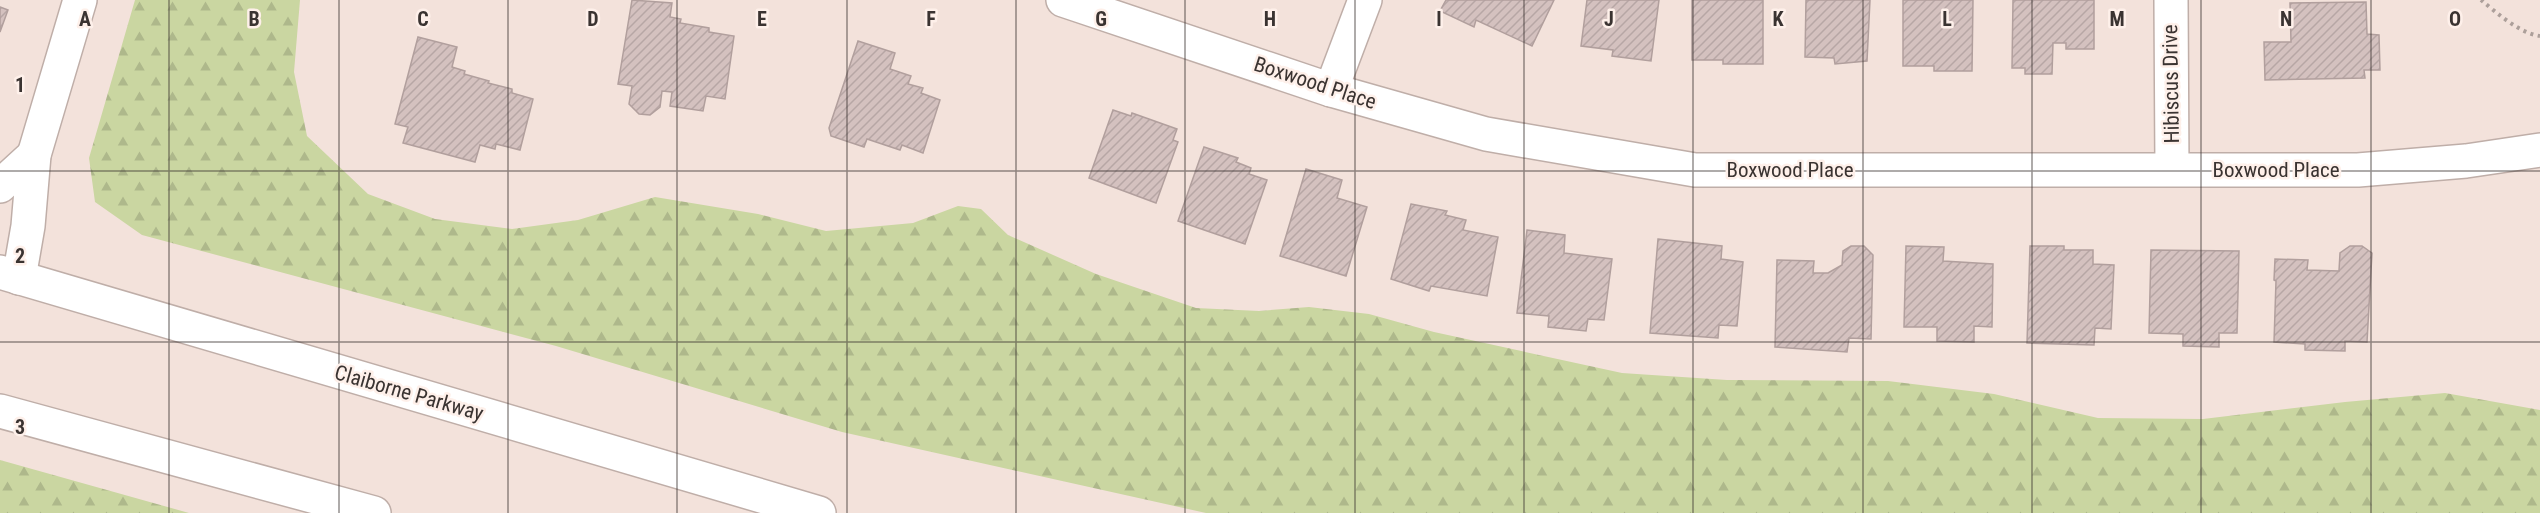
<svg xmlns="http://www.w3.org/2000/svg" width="2540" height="513" font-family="'Roboto Condensed',sans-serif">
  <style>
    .forest { fill: url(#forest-firs) }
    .building { fill: url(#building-hatch); stroke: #b19f9d; stroke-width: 1.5 }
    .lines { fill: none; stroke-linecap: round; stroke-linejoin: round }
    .minor-casing { stroke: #bfaea8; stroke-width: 36 }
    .major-casing { stroke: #bfaea8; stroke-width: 36 }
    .path { stroke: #ac9f9a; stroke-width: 4; stroke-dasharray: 3 4.5; stroke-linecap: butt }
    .minor { stroke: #fff; stroke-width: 33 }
    .major { stroke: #fff; stroke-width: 33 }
    .grid { fill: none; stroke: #3a3331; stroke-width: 1.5; stroke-opacity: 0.55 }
    .labels { text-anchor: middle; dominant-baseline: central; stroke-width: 5; stroke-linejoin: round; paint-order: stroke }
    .street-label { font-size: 21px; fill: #3a3331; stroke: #fef0ea }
    .grid-label { font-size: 20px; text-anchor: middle; font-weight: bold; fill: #3a3331; stroke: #fef0ea; stroke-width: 5; stroke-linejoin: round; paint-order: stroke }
  </style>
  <defs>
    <pattern id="forest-firs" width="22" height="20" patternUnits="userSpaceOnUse" patternTransform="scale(1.5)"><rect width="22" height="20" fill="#cad6a1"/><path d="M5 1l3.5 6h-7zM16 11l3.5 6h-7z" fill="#aeb88b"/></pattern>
    <pattern id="building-hatch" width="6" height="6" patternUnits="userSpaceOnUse" patternTransform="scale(1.5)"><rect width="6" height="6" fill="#d4c1bf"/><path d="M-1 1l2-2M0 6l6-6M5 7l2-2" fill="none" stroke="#b7a6a5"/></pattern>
  </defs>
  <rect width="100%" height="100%" fill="#f3e2db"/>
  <!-- forest -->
  <g class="forest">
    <path d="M 135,0 L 300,0 L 294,72 L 307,136 L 368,194 L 435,219 L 512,229 L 578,220 L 655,197 L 758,214 L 826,231 L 913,223 L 958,206 L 981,209 L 1008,235 L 1096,274 L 1196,308 L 1259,311 L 1309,307 L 1369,314 L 1434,332 L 1622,373 L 1727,380 L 1888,381 L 1994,394 L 2098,418 L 2203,419 L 2345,402 L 2445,393 L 2540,410 L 2540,513 L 1206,513 L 842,432 L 556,346 L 142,235 L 95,202 L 89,158 Z"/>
    <path d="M 0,460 L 189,513 L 0,513 Z"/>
  </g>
  <!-- building -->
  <g class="building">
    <path d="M 632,0 L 672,3 L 670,17 L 681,19 L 680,23 L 709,28 L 709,32 L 734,36 L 725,99 L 706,96 L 703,111 L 670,106 L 672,92 L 662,91 L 660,107 L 650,115 L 639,114 L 629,104 L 632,86 L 618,84 Z"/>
    <path d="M 1446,0 L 1554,0 L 1532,46 L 1476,20 L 1474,27 L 1440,11 Z"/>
    <path d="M 1587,0 L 1659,0 L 1651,61 L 1612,56 L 1613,50 L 1581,46 Z"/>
    <path d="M 1692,0 L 1763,0 L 1763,64 L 1723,64 L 1723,60 L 1692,60 Z"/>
    <path d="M 1806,0 L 1870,0 L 1867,61 L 1835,64 L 1834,58 L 1805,57 Z"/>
    <path d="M 1903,0 L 1973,0 L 1972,71 L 1934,71 L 1934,66 L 1903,66 Z"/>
    <path d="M 2013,0 L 2094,0 L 2094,49 L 2066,49 L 2066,43 L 2053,43 L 2052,74 L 2025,74 L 2025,68 L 2012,68 Z"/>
    <path d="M 2366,2 L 2367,34 L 2379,35 L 2380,70 L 2364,70 L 2365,78 L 2265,80 L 2264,42 L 2291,42 L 2290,3 Z"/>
    <path d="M 0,7 L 8,10 L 0,32 Z"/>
    <path d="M 418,37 L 457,47 L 452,67 L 465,71 L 464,74 L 489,81 L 488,83 L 512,89 L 512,93 L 533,99 L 520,150 L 496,144 L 495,149 L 480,145 L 475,162 L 403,143 L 408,127 L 395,124 Z"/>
    <path d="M 858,41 L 895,53 L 890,69 L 911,76 L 908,84 L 923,88 L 921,93 L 940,100 L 923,153 L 902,145 L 900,150 L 867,139 L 864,147 L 831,136 L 829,128 Z"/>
    <path d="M 1113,110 L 1131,116 L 1132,113 L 1177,129 L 1173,140 L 1178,142 L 1156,203 L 1089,178 Z"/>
    <path d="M 1204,147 L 1238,158 L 1236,162 L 1251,168 L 1249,174 L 1267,180 L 1245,244 L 1178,221 Z"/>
    <path d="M 1306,169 L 1342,180 L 1337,198 L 1367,207 L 1346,276 L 1280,256 Z"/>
    <path d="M 1411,204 L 1447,211 L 1445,215 L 1466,220 L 1463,230 L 1498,237 L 1487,296 L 1431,286 L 1429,291 L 1391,279 Z"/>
    <path d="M 1527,230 L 1565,235 L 1564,253 L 1612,259 L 1604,320 L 1588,319 L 1586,331 L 1548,327 L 1549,316 L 1517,313 Z"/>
    <path d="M 1658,239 L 1722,246 L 1721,259 L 1743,262 L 1737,326 L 1719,325 L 1718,338 L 1650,333 Z"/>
    <path d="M 1851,246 L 1864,246 L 1873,255 L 1871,339 L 1849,338 L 1847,352 L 1775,347 L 1777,260 L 1814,261 L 1813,273 L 1828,273 L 1842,265 L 1843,251 Z"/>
    <path d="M 1906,246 L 1944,247 L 1943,261 L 1993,264 L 1992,327 L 1974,326 L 1974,342 L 1937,341 L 1937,327 L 1904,327 Z"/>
    <path d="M 2030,246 L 2064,246 L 2064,250 L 2093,250 L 2093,264 L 2114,265 L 2111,329 L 2095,328 L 2094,345 L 2027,343 Z"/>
    <path d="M 2350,246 L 2362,246 L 2372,253 L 2367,342 L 2345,341 L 2345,351 L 2305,350 L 2305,344 L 2274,342 L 2276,281 L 2274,280 L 2275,259 L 2308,260 L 2307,270 L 2339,271 L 2340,253 Z"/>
    <path d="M 2151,250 L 2239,251 L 2237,333 L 2219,333 L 2219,347 L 2183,346 L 2183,334 L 2149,333 Z"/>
  </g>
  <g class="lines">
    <!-- minor casing -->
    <g class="minor-casing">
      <g id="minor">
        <path d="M 1063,0 L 1331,90 L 1486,134 L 1695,170 L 2358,170 L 2466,161 L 2540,150"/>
        <path d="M 2171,0 L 2172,169"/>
        <path d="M 1331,90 L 1365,0"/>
        <path d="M 0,186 L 34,155"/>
        <path d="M 19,278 L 28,226 L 34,155 L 80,0"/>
      </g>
    </g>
    <!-- major casing -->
    <g class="major-casing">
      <g id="major">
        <path d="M 0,272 L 819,513"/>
        <path d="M 0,411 L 374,513"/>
      </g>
    </g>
    <!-- path -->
    <path class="path" d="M 2481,0 C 2497,13 2519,33 2540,36"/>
    <!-- minor -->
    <use href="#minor" class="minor"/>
    <!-- major -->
    <use href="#major" class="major"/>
  </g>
  <!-- grid -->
  <path class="grid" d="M 169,0 L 169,513M 339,0 L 339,513M 508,0 L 508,513M 677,0 L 677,513M 847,0 L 847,513M 1016,0 L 1016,513M 1185,0 L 1185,513M 1355,0 L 1355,513M 1524,0 L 1524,513M 1693,0 L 1693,513M 1863,0 L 1863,513M 2032,0 L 2032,513M 2201,0 L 2201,513M 2371,0 L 2371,513M 0,171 L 2540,171M 0,342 L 2540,342"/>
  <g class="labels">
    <!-- street labels -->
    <g class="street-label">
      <text transform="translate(1315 83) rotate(18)">Boxwood Place</text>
      <text transform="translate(2171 84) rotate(-91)">Hibiscus Drive</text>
      <text x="1790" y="170">Boxwood Place</text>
      <text x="2276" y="170">Boxwood Place</text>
      <text transform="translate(409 393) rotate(16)">Claiborne Parkway</text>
    </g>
  </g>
  <g class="grid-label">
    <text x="85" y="26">A</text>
    <text x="254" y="26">B</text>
    <text x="423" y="26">C</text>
    <text x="593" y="26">D</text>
    <text x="762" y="26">E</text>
    <text x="931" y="26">F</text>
    <text x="1101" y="26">G</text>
    <text x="1270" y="26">H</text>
    <text x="1439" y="26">I</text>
    <text x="1609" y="26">J</text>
    <text x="1778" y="26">K</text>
    <text x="1947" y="26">L</text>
    <text x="2117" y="26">M</text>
    <text x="2286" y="26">N</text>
    <text x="2455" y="26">O</text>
    <text x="20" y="92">1</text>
    <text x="20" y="263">2</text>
    <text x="20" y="434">3</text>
  </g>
</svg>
